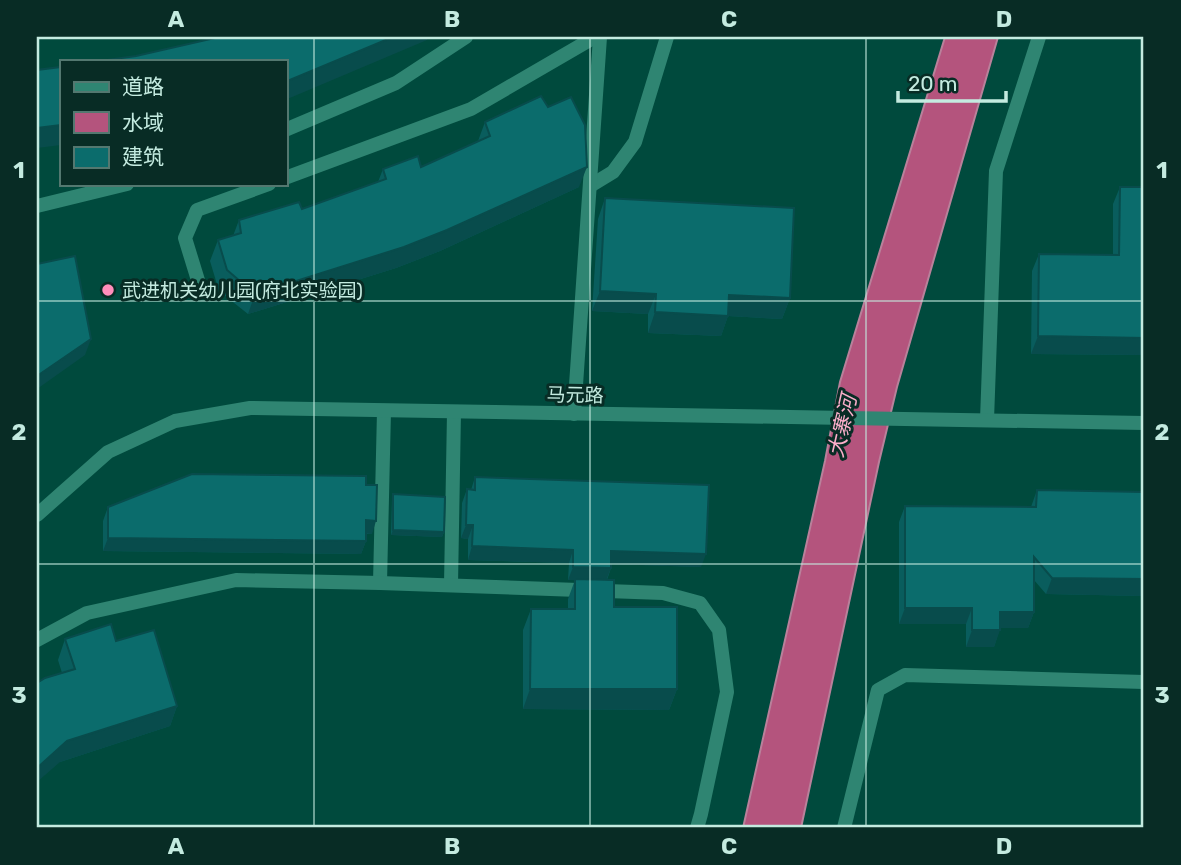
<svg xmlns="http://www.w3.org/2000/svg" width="1181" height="865" font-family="Rubik,'Noto Sans SC',sans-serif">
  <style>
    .water { fill: #b4547d; stroke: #b9819b; stroke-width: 2 }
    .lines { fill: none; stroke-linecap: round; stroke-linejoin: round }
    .service { stroke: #2f8572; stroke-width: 14 }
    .tertiary { stroke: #2f8572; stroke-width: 14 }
    .wall { fill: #095d5d }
    .shaded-wall { fill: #084c4c }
    .building { fill: #0b6c6c; stroke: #084c4c; stroke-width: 2 }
    .grid { fill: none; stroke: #c4ebe0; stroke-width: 2; stroke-opacity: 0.55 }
    .poi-dot { fill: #ff8ebb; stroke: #082c25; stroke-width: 2.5 }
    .labels { text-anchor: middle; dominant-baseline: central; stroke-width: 6; stroke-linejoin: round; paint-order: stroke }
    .poi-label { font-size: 19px; fill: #c4ebe0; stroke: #082c25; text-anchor: start }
    .street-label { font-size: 19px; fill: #c4ebe0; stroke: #082c25 }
    .water-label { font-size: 21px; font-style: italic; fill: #fbaeca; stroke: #082c25 }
    .neatline { fill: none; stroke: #c4ebe0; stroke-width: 2.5 }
    .grid-label { font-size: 23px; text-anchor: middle; font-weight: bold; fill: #c4ebe0 }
  </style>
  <rect width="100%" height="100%" fill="#004a3d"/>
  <!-- water -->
  <path class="water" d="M 945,37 L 998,37 L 897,387 L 879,462 L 801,828 L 743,828 L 825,461 L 840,382 Z"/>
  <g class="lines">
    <!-- service -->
    <g class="service">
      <path d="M 285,130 L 396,83 L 466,37"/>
      <path d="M 285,178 L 471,109 L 595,37"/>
      <path d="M 590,186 L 613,172 L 635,142 L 667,37"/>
      <path d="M 37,206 L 127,184"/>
      <path d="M 201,290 L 185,238 L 197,210 L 269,184"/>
      <path d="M 574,414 L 600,37"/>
      <path d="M 987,420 L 996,171 L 1039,37"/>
      <path d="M 380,583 L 384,411"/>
      <path d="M 451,585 L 454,412"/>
      <path d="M 37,640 L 87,613 L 236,580 L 380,583 L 663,593 L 700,603 L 719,630 L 727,692 L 701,814 L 697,828"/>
      <path d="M 844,828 L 878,690 L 905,675 L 1144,682"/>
    </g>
    <!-- tertiary -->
    <path class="tertiary" d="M 37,515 L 108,452 L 175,421 L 250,408 L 1144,423"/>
  </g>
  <!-- wall -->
  <g class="wall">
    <path d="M 485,122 L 579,187 L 440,251 L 396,268 L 248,314 L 219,291 L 210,261 L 218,240 L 233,236 L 239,220 L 302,209 L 378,182 L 383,169 L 421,167 L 478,141 Z"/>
    <path d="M 1120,187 L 1144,187 L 1144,355 L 1031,354 L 1032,271 L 1039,254 L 1113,255 L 1113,204 Z"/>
    <path d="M 605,198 L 790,298 L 782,319 L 728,316 L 721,336 L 648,333 L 648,314 L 592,311 L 598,219 Z"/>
    <path d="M 475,477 L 701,567 L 611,564 L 611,568 L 607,580 L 614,607 L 677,689 L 669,710 L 523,709 L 523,630 L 531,609 L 568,609 L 568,599 L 575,580 L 568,580 L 569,563 L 468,560 L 468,539 L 461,538 L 462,503 L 467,489 L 471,490 Z"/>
    <path d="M 366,485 L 372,534 L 366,534 L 366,541 L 361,554 L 103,551 L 103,521 L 108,507 Z"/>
    <path d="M 1037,490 L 1144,492 L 1144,651 L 1143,651 L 1143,596 L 1046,594 L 1034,580 L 1034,612 L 1028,628 L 1000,628 L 994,647 L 966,647 L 966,624 L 899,624 L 899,522 L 905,506 L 1031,507 Z"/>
    <path d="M 393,494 L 444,532 L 442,537 L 391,535 L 392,499 Z"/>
    <path d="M 65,639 L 116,641 L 177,706 L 170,726 L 60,762 L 62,673 L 58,660 Z"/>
  </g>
  <!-- shaded-wall -->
  <g class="shaded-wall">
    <path d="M 393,37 L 428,37 L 427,40 L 285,100 L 285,82 Z"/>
    <path d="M 61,125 L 61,145 L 37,148 L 37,128 Z"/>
    <path d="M 587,167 L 579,187 L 440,251 L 396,268 L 248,314 L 255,294 Z"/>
    <path d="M 600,291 L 656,294 L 648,314 L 592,311 Z"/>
    <path d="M 729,295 L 790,298 L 782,319 L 728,316 L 721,336 L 648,333 L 655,312 Z"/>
    <path d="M 1038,336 L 1144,338 L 1144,355 L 1031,354 Z"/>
    <path d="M 91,339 L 85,355 L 37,389 L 37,376 Z"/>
    <path d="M 366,520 L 376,521 L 372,534 L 361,533 Z"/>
    <path d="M 466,525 L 473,525 L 468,539 L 461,538 Z"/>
    <path d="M 393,530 L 444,532 L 442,537 L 391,535 Z"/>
    <path d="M 108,538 L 366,541 L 361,554 L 103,551 Z"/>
    <path d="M 472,546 L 573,550 L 569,563 L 468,560 Z"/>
    <path d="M 611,551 L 706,554 L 701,567 L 606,564 Z"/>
    <path d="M 573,567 L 611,568 L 606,581 L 568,580 Z"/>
    <path d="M 1052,578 L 1144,579 L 1144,593 L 1143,596 L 1046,594 Z"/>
    <path d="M 905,608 L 972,608 L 966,624 L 899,624 Z"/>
    <path d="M 1000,612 L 1034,612 L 1028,628 L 994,628 Z"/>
    <path d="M 972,630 L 1000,630 L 994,647 L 966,647 Z"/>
    <path d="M 530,689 L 677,689 L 669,710 L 523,709 Z"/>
    <path d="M 177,706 L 170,726 L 60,762 L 37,782 L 37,768 L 67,741 Z"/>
  </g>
  <!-- building -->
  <g class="building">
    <path d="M 219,37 L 393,37 L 285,82 L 285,61 L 100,61 L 136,56 Z"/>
    <path d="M 61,67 L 61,125 L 37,128 L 37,70 Z"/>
    <path d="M 541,96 L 548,107 L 571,97 L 585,125 L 587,167 L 447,230 L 404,247 L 255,294 L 227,270 L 218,240 L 241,233 L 239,220 L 299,202 L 302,209 L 386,179 L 383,169 L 418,156 L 421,167 L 490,136 L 485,122 Z"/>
    <path d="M 1120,187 L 1144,187 L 1144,338 L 1038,336 L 1039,254 L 1119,255 Z"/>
    <path d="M 605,198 L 794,208 L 790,298 L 729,295 L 728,316 L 655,312 L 656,294 L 600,291 Z"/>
    <path d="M 75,256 L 91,339 L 37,376 L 37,264 Z"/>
    <path d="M 192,474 L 366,476 L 366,485 L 377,485 L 376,521 L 366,520 L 366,541 L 108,538 L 108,507 Z"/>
    <path d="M 475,477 L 709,485 L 706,554 L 611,551 L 611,568 L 573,567 L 573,550 L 472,546 L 473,525 L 466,525 L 467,489 L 475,490 Z"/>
    <path d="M 1037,490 L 1144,492 L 1144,579 L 1052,578 L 1034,557 L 1034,612 L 1000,612 L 1000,630 L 972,630 L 972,608 L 905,608 L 905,506 L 1036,507 Z"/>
    <path d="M 393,494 L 445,497 L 444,532 L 393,530 Z"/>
    <path d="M 575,579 L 614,580 L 614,607 L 677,607 L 677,689 L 530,689 L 531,609 L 575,609 Z"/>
    <path d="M 111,624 L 116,641 L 154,630 L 177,706 L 67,741 L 37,768 L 37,683 L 45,678 L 75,669 L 65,639 Z"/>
  </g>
  <!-- grid -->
  <path class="grid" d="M 314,37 L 314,828M 590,37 L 590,828M 866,37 L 866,828M 37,301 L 1144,301M 37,564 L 1144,564"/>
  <!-- markers -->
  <circle class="poi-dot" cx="108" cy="290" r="7"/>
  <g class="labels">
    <!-- poi labels -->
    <g class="poi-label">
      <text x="122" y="290">武进机关幼儿园(府北实验园)</text>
    </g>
    <!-- street labels -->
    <g class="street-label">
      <text transform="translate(575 395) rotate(1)">马元路</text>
    </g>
    <!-- water labels -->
    <g class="water-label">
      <text transform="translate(842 426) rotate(-77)">大寨河</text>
    </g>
  </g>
  <!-- border -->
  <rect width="1181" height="865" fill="none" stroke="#082c25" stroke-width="77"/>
  <!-- legend -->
  <rect x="60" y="60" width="228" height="126" fill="#082c25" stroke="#537870" stroke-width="2"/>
  <rect x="74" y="82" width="35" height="10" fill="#2f8572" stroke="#537870" stroke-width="2"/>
  <text x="122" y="94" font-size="21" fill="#c4ebe0">道路</text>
  <rect x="74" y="112" width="35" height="21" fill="#b4547d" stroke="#537870" stroke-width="2"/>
  <text x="122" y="130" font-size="21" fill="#c4ebe0">水域</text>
  <rect x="74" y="147" width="35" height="21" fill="#0b6c6c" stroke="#537870" stroke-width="2"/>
  <text x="122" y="164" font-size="21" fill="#c4ebe0">建筑</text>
  <!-- scale -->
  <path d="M898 91v10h108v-10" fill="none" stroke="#c4ebe0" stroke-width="3.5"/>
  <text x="908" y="91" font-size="21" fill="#c4ebe0" stroke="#082c25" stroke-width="5" paint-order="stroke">20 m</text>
  <rect x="38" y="38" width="1104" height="788" class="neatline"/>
  <g class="grid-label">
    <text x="176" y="27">A</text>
    <text x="452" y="27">B</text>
    <text x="729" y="27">C</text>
    <text x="1004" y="27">D</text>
    <text x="19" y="178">1</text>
    <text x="1162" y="178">1</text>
    <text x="19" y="440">2</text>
    <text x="1162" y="440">2</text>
    <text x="19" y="703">3</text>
    <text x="1162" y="703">3</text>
    <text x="176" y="854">A</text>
    <text x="452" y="854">B</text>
    <text x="729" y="854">C</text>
    <text x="1004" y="854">D</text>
  </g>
</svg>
